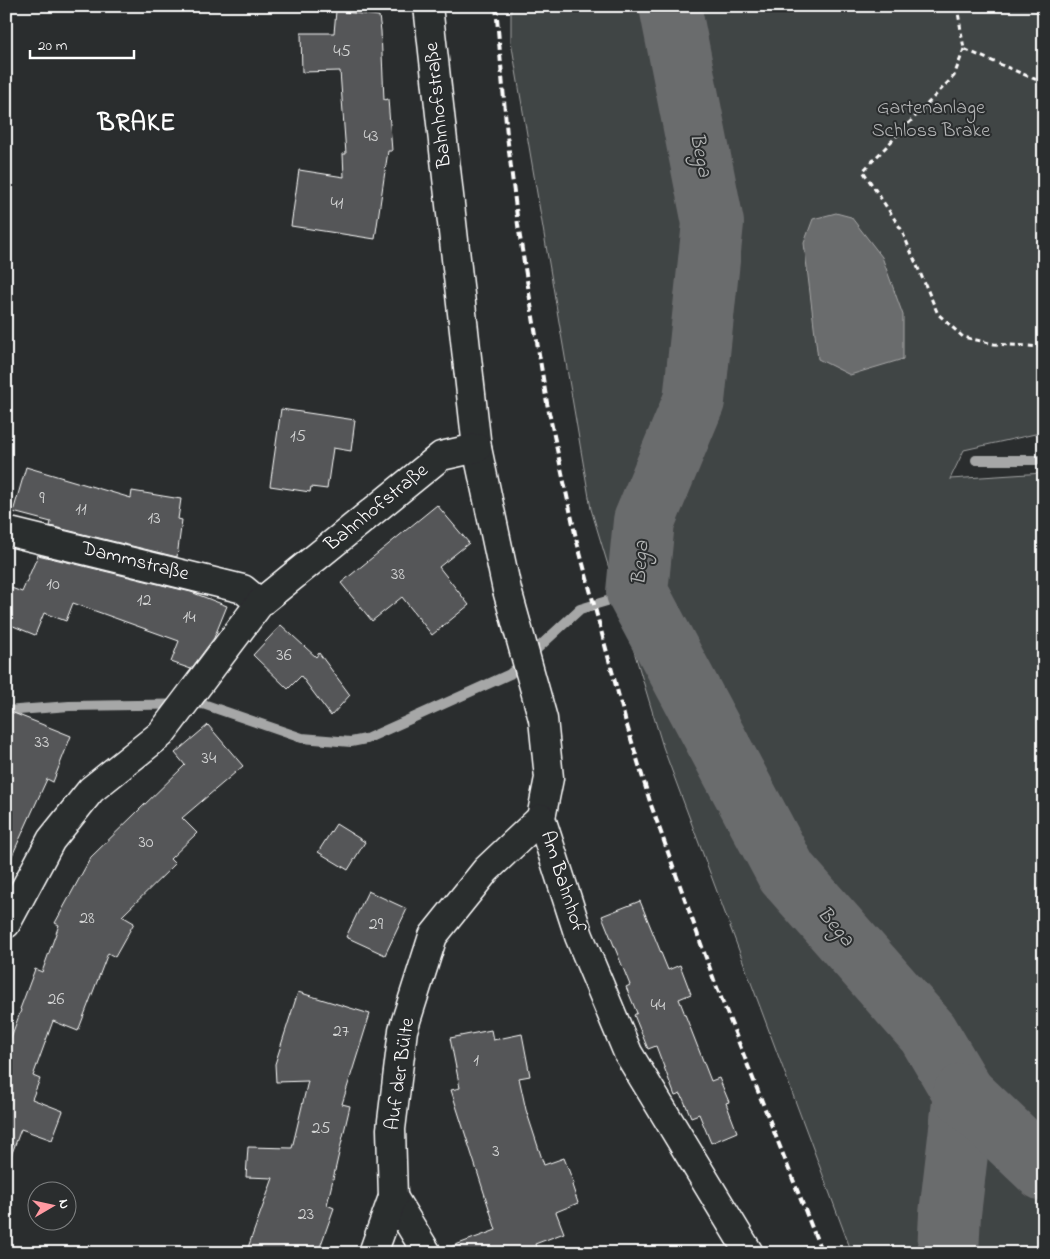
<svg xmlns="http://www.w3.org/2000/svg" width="1050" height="1259" font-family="'Indie Flower',sans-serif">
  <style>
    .green { fill: #414445; stroke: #a0a2a2 }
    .water { fill: #6a6c6d; stroke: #a6a7a7 }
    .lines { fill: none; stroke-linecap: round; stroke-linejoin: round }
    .stream { stroke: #a6a7a7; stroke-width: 10 }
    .river { stroke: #6a6c6d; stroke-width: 62 }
    .building { fill: #555758; stroke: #fff }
    .minor-casing { stroke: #fff; stroke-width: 31 }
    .path { stroke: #fff; stroke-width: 3; stroke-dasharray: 5 4; stroke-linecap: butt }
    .minor { stroke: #2a2d2e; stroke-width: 28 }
    .rail { stroke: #fff; stroke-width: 4; stroke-dasharray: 8 4; stroke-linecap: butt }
    .labels { text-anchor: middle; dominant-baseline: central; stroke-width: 4; stroke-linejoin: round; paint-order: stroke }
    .number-label { font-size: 18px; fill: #d4d5d5 }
    .street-label { font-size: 20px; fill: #fff; stroke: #2a2d2e }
    .park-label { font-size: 20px; fill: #b3b4b5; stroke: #2a2d2e }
    .water-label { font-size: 21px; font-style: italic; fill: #b4b6b6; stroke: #2a2d2e }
    .district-label { font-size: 25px; font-weight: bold; letter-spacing: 1px; fill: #fff; stroke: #2a2d2e }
  </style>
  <rect width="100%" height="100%" fill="#2a2d2e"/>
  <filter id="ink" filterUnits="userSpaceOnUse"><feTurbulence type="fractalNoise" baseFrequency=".02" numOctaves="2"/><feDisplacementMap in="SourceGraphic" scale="10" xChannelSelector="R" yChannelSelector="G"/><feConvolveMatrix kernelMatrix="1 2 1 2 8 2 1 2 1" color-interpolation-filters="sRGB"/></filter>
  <g filter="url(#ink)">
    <!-- green -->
    <path class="green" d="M 511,6 L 1044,6 L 1044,432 L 964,450 L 950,479 L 1044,473 L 1044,1163 L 1013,1142 L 996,1167 L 1044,1197 L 1044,1253 L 852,1253 L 663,747 L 591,509 L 511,41 Z"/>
    <!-- water -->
    <path class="water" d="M 836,213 L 851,217 L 882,257 L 903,315 L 903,359 L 850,375 L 818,359 L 804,243 L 813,219 Z"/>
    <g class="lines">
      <!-- stream -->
      <g class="stream">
        <path d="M 976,460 L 1044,460"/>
        <path d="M 6,711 L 69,706 L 203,704 L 302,738 L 351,742 L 366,739 L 510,674 L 580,609 L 637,592"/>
      </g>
      <!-- river -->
      <g class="river">
        <path d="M 670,6 L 713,223 L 694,401 L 644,521 L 637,592 L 787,873 L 928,1033 L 964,1094 L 950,1214 L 948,1253"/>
        <path d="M 964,1094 L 1044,1170"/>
      </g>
    </g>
    <!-- building -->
    <g class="building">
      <path d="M 336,11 L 379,16 L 381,31 L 384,100 L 388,99 L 392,151 L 388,151 L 375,239 L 291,226 L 299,170 L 344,177 L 343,154 L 346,154 L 340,71 L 302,72 L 301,33 L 334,33 Z"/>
      <path d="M 281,409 L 355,420 L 351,451 L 333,448 L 327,489 L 311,487 L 310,492 L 270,486 Z"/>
      <path d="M 26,467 L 131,498 L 132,491 L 181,499 L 178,519 L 182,520 L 177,557 L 50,526 L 51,522 L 13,512 Z"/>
      <path d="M 437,505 L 469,543 L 439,567 L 469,605 L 432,635 L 402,597 L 372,621 L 341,583 Z"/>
      <path d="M 38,555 L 191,592 L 227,606 L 214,638 L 191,669 L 171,662 L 179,641 L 73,603 L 66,621 L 44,613 L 35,635 L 6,623 L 6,586 L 22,592 Z"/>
      <path d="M 281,625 L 316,657 L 319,653 L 350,695 L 331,716 L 301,676 L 288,689 L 253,655 Z"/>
      <path d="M 6,710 L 71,736 L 53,782 L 47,779 L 6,869 Z"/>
      <path d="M 208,725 L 243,766 L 182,818 L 197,833 L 170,859 L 175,864 L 122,916 L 134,923 L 115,957 L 108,953 L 78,1031 L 53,1021 L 33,1076 L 40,1079 L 32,1099 L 63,1111 L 52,1140 L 21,1129 L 9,1161 L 6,1160 L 6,1051 L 21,1010 L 20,1009 L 35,969 L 42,972 L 59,925 L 55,923 L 91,857 L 185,765 L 175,753 Z"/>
      <path d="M 336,824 L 365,842 L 348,870 L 318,852 Z"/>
      <path d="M 368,891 L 407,909 L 385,955 L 346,937 Z"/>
      <path d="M 640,901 L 668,970 L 680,965 L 691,994 L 679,999 L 711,1081 L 719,1078 L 729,1102 L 726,1103 L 737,1132 L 711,1143 L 699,1114 L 691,1117 L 681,1094 L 675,1096 L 656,1046 L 648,1049 L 634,1015 L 637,1013 L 626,987 L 630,985 L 602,916 Z"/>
      <path d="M 298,992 L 370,1014 L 342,1104 L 350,1106 L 327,1205 L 334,1208 L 318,1253 L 246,1253 L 273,1178 L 246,1177 L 248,1147 L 292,1148 L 308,1081 L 276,1082 L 275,1064 Z"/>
      <path d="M 491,1030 L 493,1040 L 522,1034 L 530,1076 L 519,1078 L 526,1110 L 544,1165 L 564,1158 L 574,1184 L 572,1185 L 578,1203 L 556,1212 L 564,1233 L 535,1244 L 538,1253 L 443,1253 L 442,1250 L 496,1230 L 451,1090 L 460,1088 L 450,1038 Z"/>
    </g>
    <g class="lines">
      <!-- minor casing -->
      <g class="minor-casing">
        <g id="minor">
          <path d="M 428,6 L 477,448 L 507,590 L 543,719 L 549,778 L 541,818 L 579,936 L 628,1053 L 749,1253"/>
          <path d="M 6,531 L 243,589 L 260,603"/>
          <path d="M 6,924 L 51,840 L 91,790 L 161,734 L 260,603 L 441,456 L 477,448"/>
          <path d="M 393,1197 L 427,1253"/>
          <path d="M 373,1253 L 393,1197 L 391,1129 L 403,1030 L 433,936 L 486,870 L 541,818"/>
        </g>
      </g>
      <!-- path -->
      <g class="path">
        <path d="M 957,6 L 964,49 L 1044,83"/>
        <path d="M 964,49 L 954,76 L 863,171 L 901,229 L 938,314 L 963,337 L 994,344 L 1044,347"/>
      </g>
      <!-- minor -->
      <use href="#minor" class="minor"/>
      <!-- rail -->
      <path class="rail" d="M 496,6 L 507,135 L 518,225 L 547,403 L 576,538 L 625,719 L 651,805 L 714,980 L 822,1253"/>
    </g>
  </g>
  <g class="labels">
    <!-- number labels -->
    <g class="number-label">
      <text x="342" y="52">45</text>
      <text x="371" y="137">43</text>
      <text x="337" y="204">41</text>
      <text x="298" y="437">15</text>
      <text x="42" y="499">9</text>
      <text x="81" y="510">11</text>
      <text x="154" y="519">13</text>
      <text x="398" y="575">38</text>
      <text x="53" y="585">10</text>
      <text x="144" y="601">12</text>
      <text x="189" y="618">14</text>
      <text x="284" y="656">36</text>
      <text x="42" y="743">33</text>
      <text x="209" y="759">34</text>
      <text x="146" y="843">30</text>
      <text x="87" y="919">28</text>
      <text x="376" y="925">29</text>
      <text x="56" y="1000">26</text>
      <text x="658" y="1006">44</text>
      <text x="341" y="1032">27</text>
      <text x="476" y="1061">1</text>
      <text x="321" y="1129">25</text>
      <text x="496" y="1152">3</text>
      <text x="306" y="1215">23</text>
    </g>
    <!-- street labels -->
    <g class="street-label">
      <text transform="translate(439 105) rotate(-96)">Bahnhofstraße</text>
      <text transform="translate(377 508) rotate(-39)">Bahnhofstraße</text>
      <text transform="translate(135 562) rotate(14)">Dammstraße</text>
      <text transform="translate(562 882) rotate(72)">Am Bahnhof</text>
      <text transform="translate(401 1074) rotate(-82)">Auf der Bülte</text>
    </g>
    <!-- park labels -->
    <g class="park-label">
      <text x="931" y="108">Gartenanlage<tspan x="931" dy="23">Schloss Brake</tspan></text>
    </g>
    <!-- water labels -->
    <g class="water-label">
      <text transform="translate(700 155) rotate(79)">Bega</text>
      <text transform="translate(641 563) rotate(-86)">Bega</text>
      <text transform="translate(835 927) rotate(49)">Bega</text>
    </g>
    <!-- district labels -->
    <g class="district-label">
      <text x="137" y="124">BRAKE</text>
    </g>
  </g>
  <!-- margin -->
  <rect width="1050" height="1259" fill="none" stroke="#2a2d2e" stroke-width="25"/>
  <rect x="12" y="12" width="1025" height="1234" fill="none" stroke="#fff" stroke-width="2" filter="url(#ink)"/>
  <!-- north arrow -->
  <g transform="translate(52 1206) rotate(81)"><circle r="24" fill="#2a2d2e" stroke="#7f8182"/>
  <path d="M0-4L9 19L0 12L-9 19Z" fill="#ff9aa2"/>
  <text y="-8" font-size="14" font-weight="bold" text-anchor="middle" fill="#ffffff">N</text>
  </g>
  <!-- scale -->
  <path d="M30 50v8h104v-8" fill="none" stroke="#ffffff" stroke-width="2.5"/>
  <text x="38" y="50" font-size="15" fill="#ffffff" stroke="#2a2d2e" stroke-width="4" paint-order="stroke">20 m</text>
</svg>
